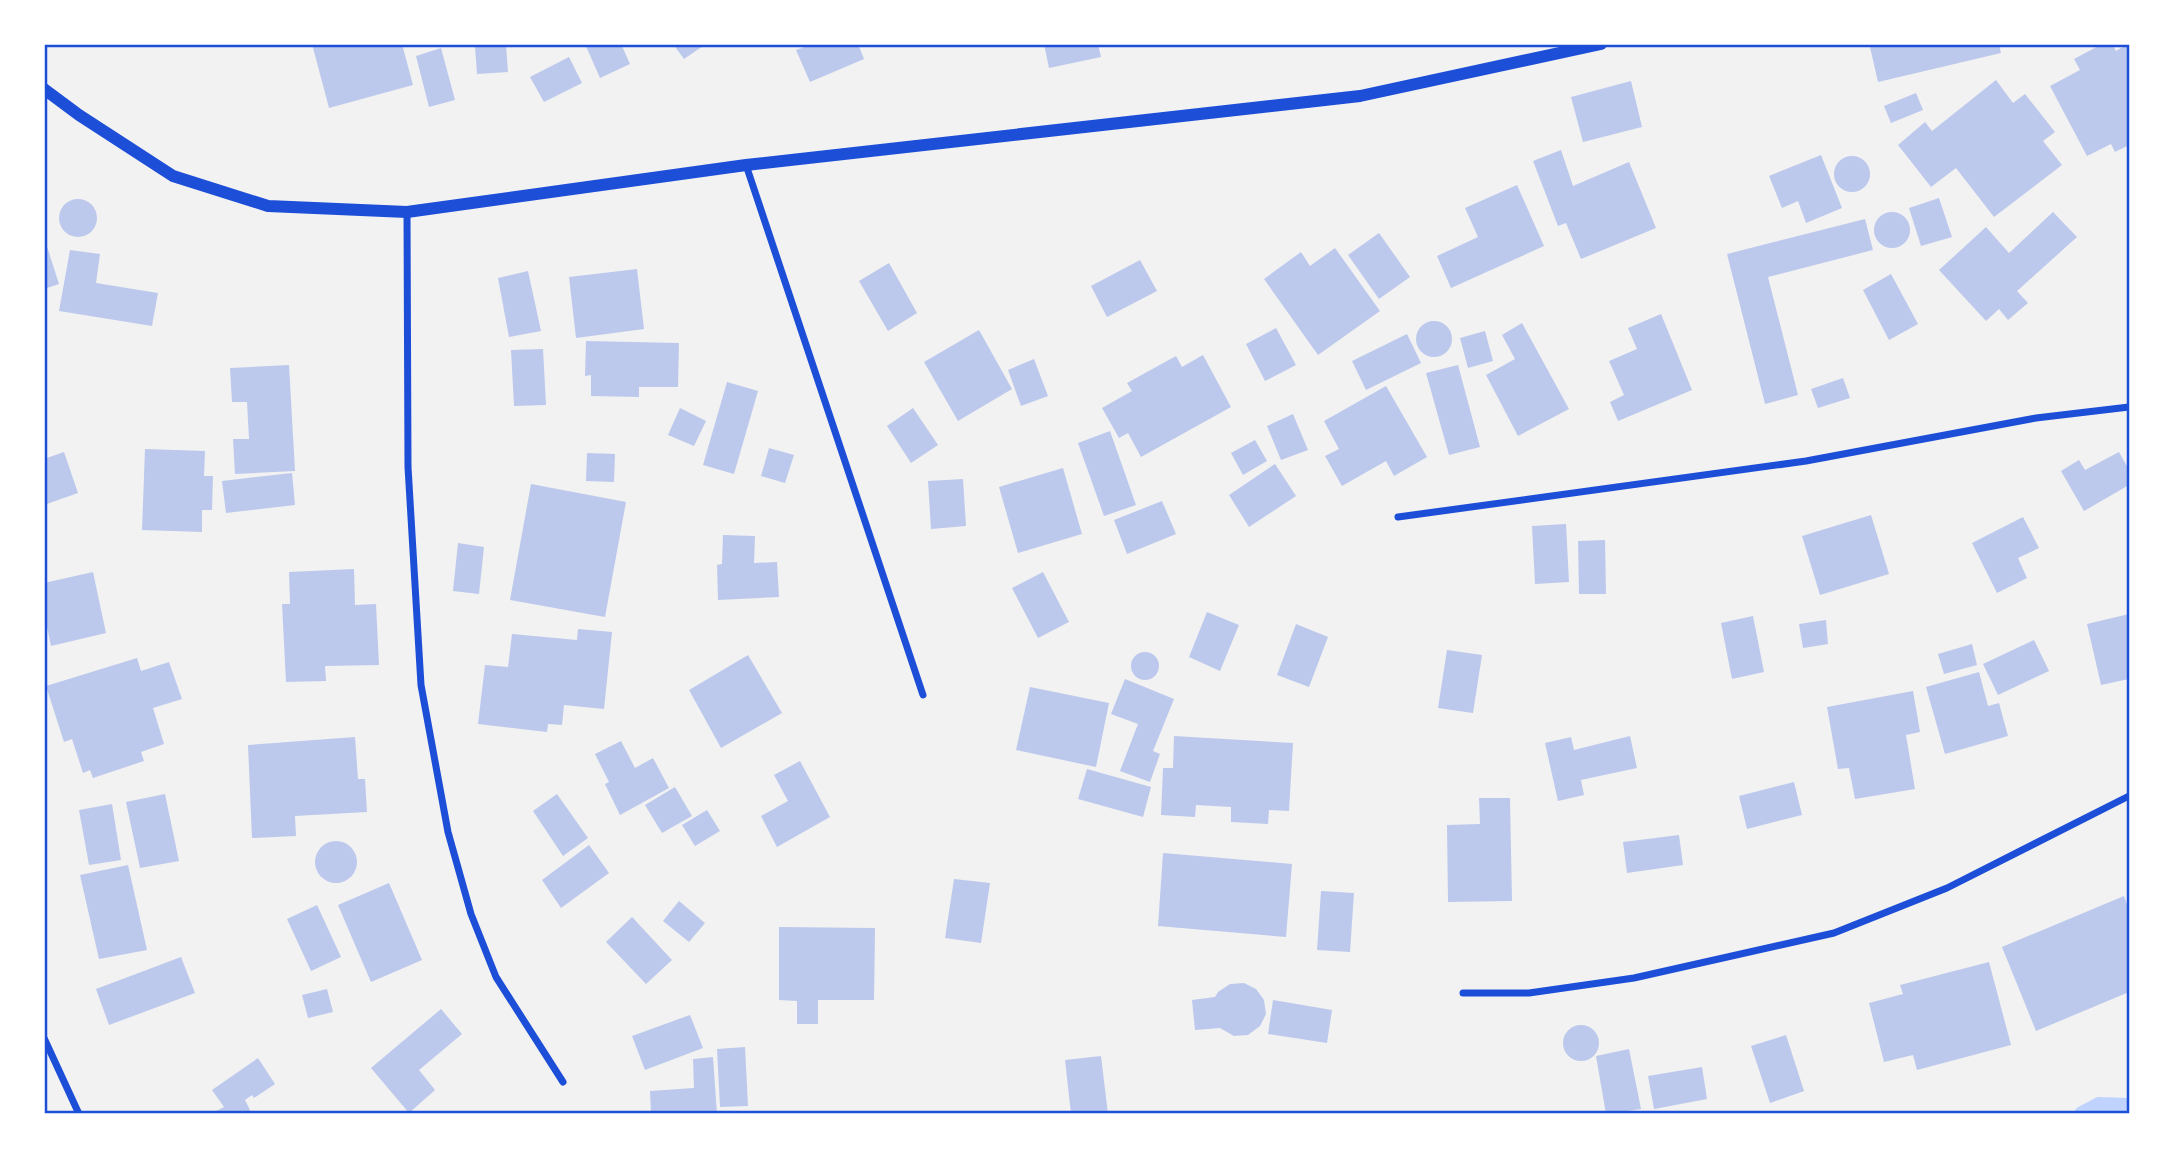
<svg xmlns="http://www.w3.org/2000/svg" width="2173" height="1158" font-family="Karla,sans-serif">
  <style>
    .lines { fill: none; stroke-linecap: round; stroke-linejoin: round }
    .stream { stroke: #bfd3fe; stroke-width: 16 }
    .building { fill: #bdc9ec }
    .minor { stroke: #1d4ed8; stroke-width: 7 }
    .tertiary { stroke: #1d4ed8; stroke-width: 12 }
    .neatline { fill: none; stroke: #1d4ed8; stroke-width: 2.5 }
  </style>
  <rect width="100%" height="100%" fill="#f2f2f2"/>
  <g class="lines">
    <!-- stream -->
    <path class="stream" d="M 2082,1114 L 2099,1105 L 2129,1106"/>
  </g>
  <!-- building -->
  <g class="building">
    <path d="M 312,44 L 402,44 L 413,85 L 329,108 Z"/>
    <path d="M 585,44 L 621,44 L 630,64 L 600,78 Z"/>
    <path d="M 673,44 L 706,44 L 684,59 Z"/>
    <path d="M 813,44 L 858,44 L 864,59 L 810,82 L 796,50 Z"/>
    <path d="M 1044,44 L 1098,44 L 1101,57 L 1049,68 Z"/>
    <path d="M 1884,44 L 1999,44 L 2001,53 L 1878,82 L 1870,47 Z"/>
    <path d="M 2102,44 L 2112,44 L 2116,51 L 2126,45 L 2129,51 L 2129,145 L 2115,152 L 2111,144 L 2087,156 L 2050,86 L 2080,70 L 2074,59 Z"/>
    <path d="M 506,45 L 508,72 L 477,74 L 475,47 Z"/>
    <path d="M 441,48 L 455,100 L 429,107 L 416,56 Z"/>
    <path d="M 569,57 L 582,83 L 544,102 L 530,77 Z"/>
    <path d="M 1996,80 L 2013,103 L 2025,94 L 2055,132 L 2043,141 L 2062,165 L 1994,217 L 1956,168 L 1931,187 L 1898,145 L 1925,122 L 1932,131 Z"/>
    <path d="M 1631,81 L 1642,127 L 1583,142 L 1571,97 Z"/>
    <path d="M 1916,93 L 1923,110 L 1891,123 L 1884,106 Z"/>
    <path d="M 1561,150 L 1573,186 L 1629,162 L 1656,228 L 1581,259 L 1566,223 L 1558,226 L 1533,161 Z"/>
    <path d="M 1821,155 L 1842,208 L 1806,223 L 1798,201 L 1782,208 L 1769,176 Z"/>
    <circle cx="1852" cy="174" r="18"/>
    <path d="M 1517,185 L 1544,246 L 1451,288 L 1437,256 L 1478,237 L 1465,208 Z"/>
    <path d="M 1939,198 L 1952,237 L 1921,246 L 1909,208 Z"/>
    <circle cx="78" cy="218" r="19"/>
    <circle cx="1892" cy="230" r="18"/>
    <path d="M 2053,212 L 2077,237 L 2017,291 L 2028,303 L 2008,320 L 1999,309 L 1986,321 L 1939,270 L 1986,227 L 2009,253 Z"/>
    <path d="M 1865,219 L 1873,250 L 1768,277 L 1798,395 L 1765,404 L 1727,254 Z"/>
    <path d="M 1379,233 L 1410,277 L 1379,299 L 1348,255 Z"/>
    <path d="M 44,237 L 59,284 L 44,289 Z"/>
    <path d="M 1335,248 L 1380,311 L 1318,355 L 1264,279 L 1301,252 L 1310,266 Z"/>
    <path d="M 70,250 L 100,254 L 96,283 L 158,293 L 152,326 L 59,311 Z"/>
    <path d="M 1140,260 L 1157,291 L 1107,317 L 1091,286 Z"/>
    <path d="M 889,263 L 917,313 L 888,331 L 859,281 Z"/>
    <path d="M 637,269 L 644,329 L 576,338 L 569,277 Z"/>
    <path d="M 528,271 L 541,331 L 509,337 L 498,278 Z"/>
    <path d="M 1891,274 L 1918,324 L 1889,340 L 1863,290 Z"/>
    <path d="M 1661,314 L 1692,390 L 1618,421 L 1610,402 L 1624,395 L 1609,361 L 1637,349 L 1628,328 Z"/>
    <circle cx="1434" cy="339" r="18"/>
    <path d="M 1522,323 L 1569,409 L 1518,436 L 1486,375 L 1515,359 L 1502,335 Z"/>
    <path d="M 1276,328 L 1296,365 L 1265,381 L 1246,344 Z"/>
    <path d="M 979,330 L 1012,389 L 958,421 L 924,362 Z"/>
    <path d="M 1485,331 L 1493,361 L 1468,368 L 1460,338 Z"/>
    <path d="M 1407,334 L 1421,363 L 1366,390 L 1352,361 Z"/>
    <path d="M 586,341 L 679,343 L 678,387 L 639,387 L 639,397 L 591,396 L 591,375 L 585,376 Z"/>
    <path d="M 543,349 L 546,405 L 514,406 L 511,350 Z"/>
    <path d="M 1203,355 L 1231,407 L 1141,457 L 1128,433 L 1119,438 L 1102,408 L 1132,391 L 1127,383 L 1176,356 L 1182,367 Z"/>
    <path d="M 1034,359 L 1048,396 L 1021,406 L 1008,370 Z"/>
    <path d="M 289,365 L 295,471 L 235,474 L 233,439 L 249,439 L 247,402 L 232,402 L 230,368 Z"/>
    <path d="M 1458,365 L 1480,447 L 1449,455 L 1426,373 Z"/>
    <path d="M 1843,378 L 1850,398 L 1818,408 L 1811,389 Z"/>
    <path d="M 727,382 L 758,391 L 734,474 L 703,465 Z"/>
    <path d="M 1386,386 L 1427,457 L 1394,476 L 1386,461 L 1342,486 L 1325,456 L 1339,449 L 1324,421 Z"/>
    <path d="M 680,408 L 706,421 L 694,446 L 668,435 Z"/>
    <path d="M 913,408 L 938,445 L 911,463 L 887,426 Z"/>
    <path d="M 1293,414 L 1308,450 L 1281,460 L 1267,426 Z"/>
    <path d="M 1110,431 L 1136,505 L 1104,516 L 1078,443 Z"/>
    <path d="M 1255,440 L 1267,461 L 1243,475 L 1231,453 Z"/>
    <path d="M 769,448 L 794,455 L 785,483 L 761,476 Z"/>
    <path d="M 145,449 L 205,451 L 204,476 L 213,476 L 212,510 L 202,510 L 202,532 L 142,530 Z"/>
    <path d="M 64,452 L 78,493 L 44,505 L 44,459 Z"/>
    <path d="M 2119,452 L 2129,470 L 2129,485 L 2084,511 L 2061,471 L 2079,460 L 2085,470 Z"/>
    <path d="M 587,453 L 615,454 L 614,482 L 586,481 Z"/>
    <path d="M 1275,464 L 1296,496 L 1249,527 L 1229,495 Z"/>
    <path d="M 1063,468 L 1082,534 L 1018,553 L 999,487 Z"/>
    <path d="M 292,473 L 295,505 L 226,513 L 222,481 Z"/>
    <path d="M 963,479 L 966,526 L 931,529 L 928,481 Z"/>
    <path d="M 531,484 L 626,502 L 605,617 L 510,600 Z"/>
    <path d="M 1162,501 L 1176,534 L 1127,554 L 1114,520 Z"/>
    <path d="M 1871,515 L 1889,574 L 1820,595 L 1802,536 Z"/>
    <path d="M 2023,517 L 2039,548 L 2018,558 L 2027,578 L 1997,593 L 1972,543 Z"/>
    <path d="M 1566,524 L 1569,582 L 1535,584 L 1532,526 Z"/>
    <path d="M 723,535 L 755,536 L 754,563 L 777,562 L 779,597 L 718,600 L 717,565 L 722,564 Z"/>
    <path d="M 1605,540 L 1606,594 L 1579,594 L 1578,541 Z"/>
    <path d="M 458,543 L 484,547 L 479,594 L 453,591 Z"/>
    <path d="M 354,569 L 355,605 L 376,604 L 379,665 L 325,666 L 326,681 L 286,682 L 282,604 L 290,604 L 289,572 Z"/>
    <path d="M 93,572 L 106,633 L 51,646 L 44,613 L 44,583 Z"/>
    <path d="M 1043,572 L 1069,622 L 1038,638 L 1012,588 Z"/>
    <path d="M 1207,612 L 1239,625 L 1220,671 L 1189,657 Z"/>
    <path d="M 2129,614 L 2129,679 L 2101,685 L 2087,624 Z"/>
    <path d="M 1753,616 L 1764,672 L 1732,679 L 1721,623 Z"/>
    <path d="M 1826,620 L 1828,644 L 1803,648 L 1799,624 Z"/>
    <path d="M 1296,624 L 1328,637 L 1309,687 L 1277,675 Z"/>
    <path d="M 578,629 L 612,632 L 604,709 L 564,705 L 562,725 L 548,724 L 547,732 L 478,724 L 485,665 L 508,667 L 512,634 L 577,640 Z"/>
    <path d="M 2034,640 L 2049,671 L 1998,695 L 1983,664 Z"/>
    <path d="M 1972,644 L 1977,665 L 1944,674 L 1938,654 Z"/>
    <path d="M 1447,650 L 1482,655 L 1473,713 L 1438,708 Z"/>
    <circle cx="1145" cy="666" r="14"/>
    <path d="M 748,655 L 782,713 L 721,748 L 689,690 Z"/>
    <path d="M 137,658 L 141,671 L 169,662 L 182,699 L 153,708 L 164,744 L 141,752 L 144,761 L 93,778 L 90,770 L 83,773 L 72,739 L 64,742 L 46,686 Z"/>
    <path d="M 1979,672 L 1988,706 L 1999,703 L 2008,736 L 1945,754 L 1926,687 Z"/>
    <path d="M 1125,679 L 1174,699 L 1153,751 L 1160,754 L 1150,782 L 1120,771 L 1138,724 L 1111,714 Z"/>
    <path d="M 1030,687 L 1109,703 L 1096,767 L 1016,750 Z"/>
    <path d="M 1913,691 L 1920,732 L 1906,735 L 1915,789 L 1855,799 L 1849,768 L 1838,769 L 1827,707 Z"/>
    <path d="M 1174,736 L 1293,743 L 1289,811 L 1269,810 L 1268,824 L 1231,822 L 1231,807 L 1196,805 L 1195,817 L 1161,815 L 1163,768 L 1173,768 Z"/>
    <path d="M 1630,736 L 1637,768 L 1581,780 L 1584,795 L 1558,801 L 1545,743 L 1571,737 L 1574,750 Z"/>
    <path d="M 355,737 L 358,779 L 365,779 L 367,812 L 295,816 L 296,836 L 252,838 L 248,745 Z"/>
    <path d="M 621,741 L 635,768 L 653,758 L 669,788 L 620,815 L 605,784 L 609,782 L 595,754 Z"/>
    <path d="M 800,761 L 830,817 L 777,847 L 761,816 L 788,801 L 774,775 Z"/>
    <path d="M 1087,769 L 1151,787 L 1143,817 L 1078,799 Z"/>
    <path d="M 1794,782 L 1802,815 L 1747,829 L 1739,796 Z"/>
    <path d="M 675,787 L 692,816 L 662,833 L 645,805 Z"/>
    <path d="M 165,794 L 179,861 L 140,868 L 126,802 Z"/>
    <path d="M 557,794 L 588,838 L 563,856 L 533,811 Z"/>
    <path d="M 1479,798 L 1510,798 L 1512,901 L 1448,902 L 1447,825 L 1480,824 Z"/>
    <path d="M 112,804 L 121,860 L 89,865 L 79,810 Z"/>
    <path d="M 707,810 L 720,831 L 695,846 L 682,825 Z"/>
    <path d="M 1679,835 L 1683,865 L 1627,873 L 1623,842 Z"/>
    <circle cx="336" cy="862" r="21"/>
    <path d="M 589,845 L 609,873 L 561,908 L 542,880 Z"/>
    <path d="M 1163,853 L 1292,864 L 1286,937 L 1158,926 Z"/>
    <path d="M 128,865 L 147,950 L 99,959 L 80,875 Z"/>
    <path d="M 954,879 L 990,883 L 981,943 L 945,938 Z"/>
    <path d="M 389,883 L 422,960 L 371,982 L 338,905 Z"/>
    <path d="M 1321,891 L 1354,893 L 1350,952 L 1317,950 Z"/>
    <path d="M 2124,896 L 2129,910 L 2129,992 L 2036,1031 L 2002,947 Z"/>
    <path d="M 679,901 L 705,923 L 689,942 L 663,921 Z"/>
    <path d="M 317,905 L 341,957 L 311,971 L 287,919 Z"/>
    <path d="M 632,917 L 672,960 L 646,984 L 606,942 Z"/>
    <path d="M 779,927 L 875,928 L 874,1000 L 818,1000 L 818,1024 L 797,1024 L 797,1001 L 779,1000 Z"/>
    <path d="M 181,957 L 195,993 L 109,1025 L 96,989 Z"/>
    <path d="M 1989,962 L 2011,1045 L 1917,1070 L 1913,1055 L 1884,1062 L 1869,1003 L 1903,994 L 1900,985 Z"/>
    <path d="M 1244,983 L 1256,989 L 1264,1000 L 1266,1014 L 1260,1026 L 1248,1035 L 1234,1036 L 1220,1028 L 1195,1030 L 1192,1000 L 1215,997 L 1218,992 L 1230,984 Z"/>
    <path d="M 327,989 L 333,1012 L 308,1018 L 302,995 Z"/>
    <path d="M 1273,1000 L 1332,1010 L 1327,1043 L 1268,1034 Z"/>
    <path d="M 441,1009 L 462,1034 L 419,1070 L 435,1090 L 409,1113 L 371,1068 Z"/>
    <path d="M 690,1015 L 703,1048 L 645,1070 L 632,1036 Z"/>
    <circle cx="1581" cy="1043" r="18"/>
    <path d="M 1786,1035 L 1804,1091 L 1770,1103 L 1751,1046 Z"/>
    <path d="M 745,1047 L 748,1106 L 720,1107 L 717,1049 Z"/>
    <path d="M 1629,1049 L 1641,1109 L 1606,1114 L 1596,1056 Z"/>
    <path d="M 1101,1056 L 1108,1114 L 1071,1114 L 1065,1060 Z"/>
    <path d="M 713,1057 L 717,1114 L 651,1114 L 650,1091 L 694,1088 L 693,1059 Z"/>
    <path d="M 258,1058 L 275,1084 L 254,1098 L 252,1095 L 245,1100 L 252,1114 L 215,1114 L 214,1112 L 224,1107 L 212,1090 Z"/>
    <path d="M 1702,1067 L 1707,1099 L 1654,1109 L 1648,1076 Z"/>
  </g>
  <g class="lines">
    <!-- minor -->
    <g class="minor">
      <path d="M 746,165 L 923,695"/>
      <path d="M 407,212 L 408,467 L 421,685 L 448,832 L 471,914 L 496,977 L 563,1082"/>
      <path d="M 1398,517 L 1806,461 L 2036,418 L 2129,407"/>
      <path d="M 1463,993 L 1529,993 L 1634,978 L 1834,933 L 1947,888 L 2129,796"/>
      <path d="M 44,1038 L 79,1114"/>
    </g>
    <!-- tertiary -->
    <path class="tertiary" d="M 44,89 L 79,115 L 173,176 L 268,206 L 407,212 L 746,165 L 1360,96 L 1601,44"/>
  </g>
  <!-- border -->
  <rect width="2173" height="1158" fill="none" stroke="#ffffff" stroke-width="91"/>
  <rect x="46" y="46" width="2082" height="1066" class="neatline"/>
</svg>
